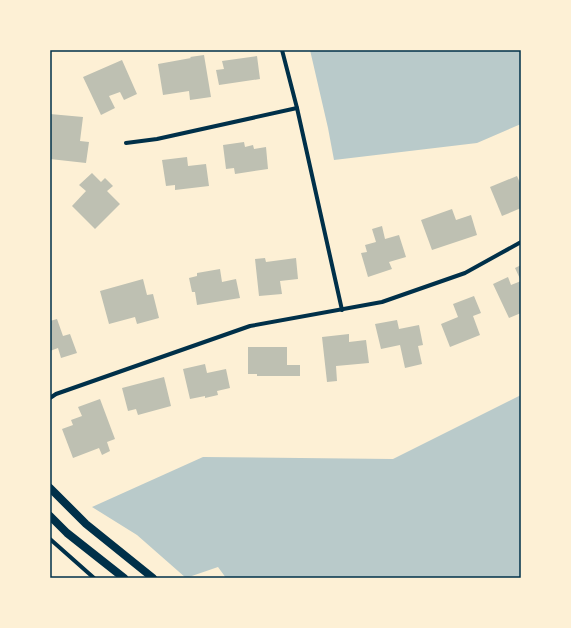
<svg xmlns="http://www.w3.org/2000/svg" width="571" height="628" font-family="Inter,sans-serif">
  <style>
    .green { fill: #b9caca }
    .building { fill: #bec0b2 }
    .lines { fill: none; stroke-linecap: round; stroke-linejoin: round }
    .minor { stroke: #003049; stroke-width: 4 }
    .secondary { stroke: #003049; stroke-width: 8 }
    .neatline { fill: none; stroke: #003049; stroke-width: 1.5 }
  </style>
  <rect width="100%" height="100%" fill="#fdf0d5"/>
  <!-- green -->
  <g class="green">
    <path d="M 310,50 L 521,50 L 521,124 L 477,143 L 334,160 L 328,128 Z"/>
    <path d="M 521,395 L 521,578 L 226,578 L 218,567 L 186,578 L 137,535 L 92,507 L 203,457 L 393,459 Z"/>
  </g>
  <!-- building -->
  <g class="building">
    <path d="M 204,55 L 211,97 L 190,100 L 189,91 L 163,95 L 158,64 L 191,58 L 190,57 Z"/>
    <path d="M 257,56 L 260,79 L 219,85 L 216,70 L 224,69 L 222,61 Z"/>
    <path d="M 122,60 L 137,94 L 124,100 L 120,92 L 109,96 L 115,108 L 101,115 L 83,77 Z"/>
    <path d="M 50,114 L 83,117 L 80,141 L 89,142 L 86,163 L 50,159 Z"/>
    <path d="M 244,142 L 245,147 L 253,145 L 254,149 L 266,147 L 268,169 L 235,174 L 234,168 L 226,169 L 223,145 Z"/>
    <path d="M 187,157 L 188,166 L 206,164 L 209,186 L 175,190 L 175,185 L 166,186 L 162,160 Z"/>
    <path d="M 92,173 L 101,182 L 105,178 L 113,186 L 107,191 L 120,204 L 95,229 L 72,206 L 86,191 L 79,185 Z"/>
    <path d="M 517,176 L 521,185 L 521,208 L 502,216 L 490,187 Z"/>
    <path d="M 452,209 L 456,220 L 471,215 L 477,235 L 432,250 L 421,220 Z"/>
    <path d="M 382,226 L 385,239 L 399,235 L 406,257 L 389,262 L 392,269 L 368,277 L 361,253 L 367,252 L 365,245 L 376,242 L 372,229 Z"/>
    <path d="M 265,258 L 266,262 L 296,258 L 298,279 L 280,281 L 282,294 L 259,296 L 255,259 Z"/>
    <path d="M 521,265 L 521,313 L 509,318 L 493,284 L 508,277 L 511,285 L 521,281 L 515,268 Z"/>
    <path d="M 220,269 L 222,282 L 236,279 L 240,298 L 197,305 L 195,292 L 192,292 L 189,278 L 197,276 L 197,273 Z"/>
    <path d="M 143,279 L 147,295 L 153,294 L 159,318 L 137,324 L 135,317 L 109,324 L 100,291 Z"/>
    <path d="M 474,296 L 481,313 L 473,316 L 480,335 L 450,347 L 441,324 L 458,317 L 453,304 Z"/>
    <path d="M 57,319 L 63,336 L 70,334 L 77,353 L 61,358 L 58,348 L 50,351 L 50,321 Z"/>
    <path d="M 397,320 L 399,329 L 419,325 L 423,345 L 418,346 L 422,364 L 405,368 L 400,345 L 381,349 L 375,324 Z"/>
    <path d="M 349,334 L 349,342 L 366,340 L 369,363 L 336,366 L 337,381 L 327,382 L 322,337 Z"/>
    <path d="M 248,347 L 287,347 L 287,365 L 300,365 L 300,376 L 257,376 L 257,374 L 248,374 Z"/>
    <path d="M 205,364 L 207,373 L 226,369 L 230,388 L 217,391 L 218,395 L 205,398 L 205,396 L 190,399 L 183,369 Z"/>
    <path d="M 164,377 L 171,406 L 138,415 L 136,409 L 128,411 L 122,388 Z"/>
    <path d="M 100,399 L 115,439 L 107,442 L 110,451 L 102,455 L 99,448 L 73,458 L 62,429 L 73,425 L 71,420 L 82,416 L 78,407 Z"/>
  </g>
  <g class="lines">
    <!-- minor -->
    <g class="minor">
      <path d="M 282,50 L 297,108 L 342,310"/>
      <path d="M 126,143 L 157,139 L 297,108"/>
      <path d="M 50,398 L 56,394 L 250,326 L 382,302 L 465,273 L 521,242"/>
      <path d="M 50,539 L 94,578"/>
    </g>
    <!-- secondary -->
    <g class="secondary">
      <path d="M 50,488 L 86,524 L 153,578"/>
      <path d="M 50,516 L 67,533 L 124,578"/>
    </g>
  </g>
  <!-- border -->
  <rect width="571" height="628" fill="none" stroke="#fdf0d5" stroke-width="102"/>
  <rect x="51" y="51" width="469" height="526" class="neatline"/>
</svg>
